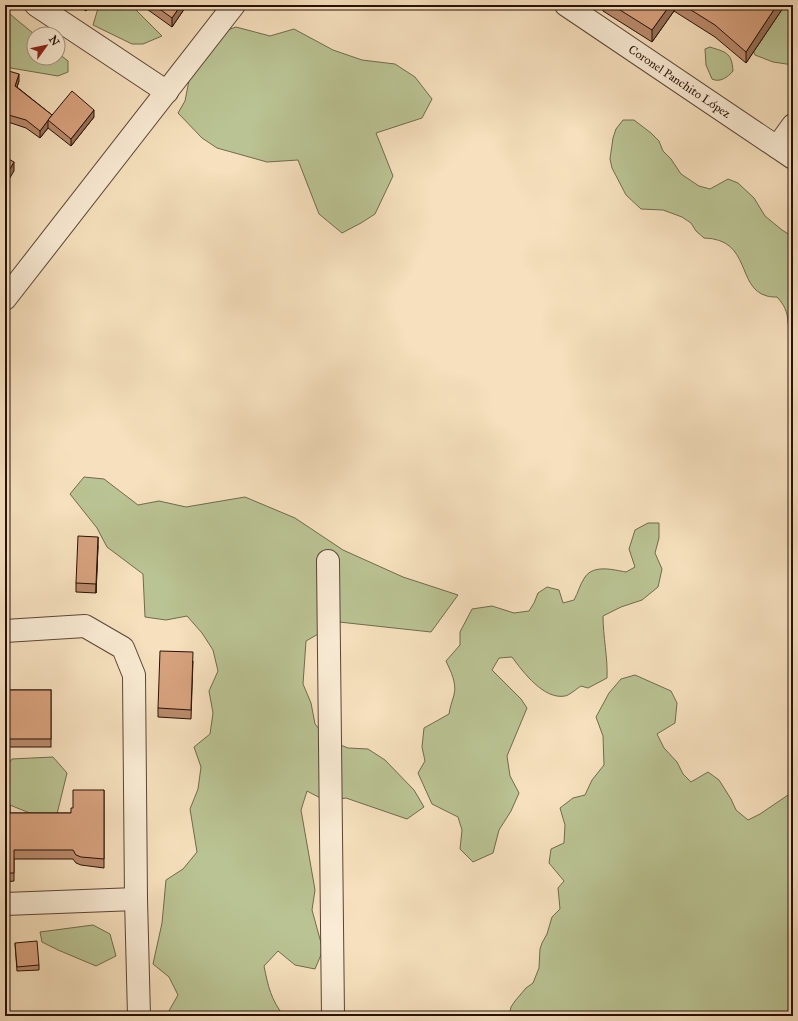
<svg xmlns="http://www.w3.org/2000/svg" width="798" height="1021" font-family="'IM FELL Great Primer',serif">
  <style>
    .green { fill: #bac393; stroke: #706a4d }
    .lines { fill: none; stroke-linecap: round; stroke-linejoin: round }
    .minor-casing { stroke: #5b4534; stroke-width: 24 }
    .minor { stroke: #f9ebd4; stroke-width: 22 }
    .wall { fill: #ba8b6d; stroke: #271107 }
    .shaded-wall { fill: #977159; stroke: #271107 }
    .building { fill: #d8a27f; stroke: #271107 }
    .labels { text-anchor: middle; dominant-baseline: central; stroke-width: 3.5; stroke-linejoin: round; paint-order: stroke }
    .street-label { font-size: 12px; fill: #271107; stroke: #f9ebd4 }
  </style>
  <rect width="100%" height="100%" fill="#f6e0bd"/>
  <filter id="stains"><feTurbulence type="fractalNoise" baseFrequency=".005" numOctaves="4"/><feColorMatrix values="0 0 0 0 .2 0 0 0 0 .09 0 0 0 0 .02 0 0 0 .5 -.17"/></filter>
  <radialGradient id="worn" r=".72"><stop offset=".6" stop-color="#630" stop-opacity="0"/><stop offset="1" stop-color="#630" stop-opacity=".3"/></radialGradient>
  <!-- green -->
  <g class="green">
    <path d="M 99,5 L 131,5 L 162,36 L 143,44 L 132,44 L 93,25 Z"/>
    <path d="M 758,5 L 793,5 L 793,65 L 773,62 L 755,55 L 748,39 Z"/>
    <path d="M 5,10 L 34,34 L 34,58 L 58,58 L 58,53 L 68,61 L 68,72 L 58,76 L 5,67 Z"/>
    <path d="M 236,27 L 270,36 L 294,29 L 333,50 L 362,60 L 395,64 L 415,77 L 432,99 L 422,118 L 376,133 L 393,176 L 375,214 L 361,223 L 342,233 L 319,214 L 298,160 L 267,162 L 217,148 L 202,138 L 178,113 L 185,101 L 191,70 L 213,35 Z"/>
    <path d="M 710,47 C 725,52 732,52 733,71 C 728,77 720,83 712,79 L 706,65 L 705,49 Z"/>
    <path d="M 623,120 L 634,120 L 651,133 L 659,141 L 663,151 L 671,159 L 681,174 L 699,186 L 710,189 L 728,179 L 738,183 L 754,198 L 765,216 L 782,230 L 793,237 L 793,340 C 784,323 793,314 777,297 C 774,297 770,297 767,296 C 736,288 752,239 704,238 L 696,231 L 691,223 L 682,217 L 663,210 L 641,209 L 626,195 L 612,168 L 610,159 L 613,138 L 616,129 Z"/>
    <path d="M 84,477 L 104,479 L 138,505 L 159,501 L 186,507 L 245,497 L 295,518 L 343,550 L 403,577 L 458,595 L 431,632 L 339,622 L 306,641 L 303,684 L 311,703 L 315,724 L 328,740 L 348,748 L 368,749 L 385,760 L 414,790 L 424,807 L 407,819 L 346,798 L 326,801 L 307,791 L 301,810 L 315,890 L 312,910 L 323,950 L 315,969 L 295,965 L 278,951 L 264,966 C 268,986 271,1000 284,1016 L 166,1016 L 178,995 L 169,977 L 153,964 L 162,923 L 166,880 L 183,869 L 197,852 L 190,809 L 198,789 L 201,767 L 194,747 L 210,734 L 213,713 L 209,691 L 218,671 L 213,650 L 202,633 L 187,616 L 166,620 L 145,617 L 143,574 L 107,547 L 97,528 L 70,494 Z"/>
    <path d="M 648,523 L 659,523 L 659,538 L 655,553 L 662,569 L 658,587 L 642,600 L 621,607 L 603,616 C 603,637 608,658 607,678 L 588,688 L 581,686 C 576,689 570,695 565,696 C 544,700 523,672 512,657 L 499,658 L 492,670 L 521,699 L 527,708 L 507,756 L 510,776 L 519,793 L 511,811 L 499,830 L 493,853 L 473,862 L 460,849 L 462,830 L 458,817 L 432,804 L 418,773 L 425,761 L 422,747 L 424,728 L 449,714 C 450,707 452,702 454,695 C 457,683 451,672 446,661 L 460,645 L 460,632 L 472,609 L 492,606 L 514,613 L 529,611 L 534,603 L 538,593 L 547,587 L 559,590 L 563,603 L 574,600 C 578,593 580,584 585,577 C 594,564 614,570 626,572 L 635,567 L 629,549 L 635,530 Z"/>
    <path d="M 635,675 L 671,691 L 677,703 L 675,723 L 657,734 L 664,748 L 677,762 L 683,774 L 691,782 L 708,772 L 719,780 L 731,799 L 736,810 L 748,820 L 760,814 L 791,793 L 793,793 L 793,1016 L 509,1016 L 511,1007 L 515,1001 L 526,988 L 533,983 L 539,968 L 540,949 L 542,943 L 547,934 L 552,917 L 560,909 L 558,888 L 564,881 L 549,863 L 551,849 L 564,843 L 565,825 L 560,808 L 573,798 L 585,795 L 592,780 L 604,765 L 603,736 L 596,717 L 609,693 L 621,679 Z"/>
    <path d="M 53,757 L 67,773 L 57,814 L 37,816 L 5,803 L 5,769 L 12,759 Z"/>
    <path d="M 93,925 L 110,934 L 116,956 L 96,966 L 58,950 L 42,942 L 40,932 Z"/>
  </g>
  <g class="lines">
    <!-- minor casing -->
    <g class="minor-casing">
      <g id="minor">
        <path d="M 36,5 L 167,92"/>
        <path id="s1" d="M 566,5 L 793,158"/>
        <path d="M 777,147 L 793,125"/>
        <path d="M 5,299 L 234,5"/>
        <path d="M 328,561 L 333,1016"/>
        <path d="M 5,631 L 85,626 L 123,648 L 134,675 L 136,899 L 139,1016"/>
        <path d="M 5,904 L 136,899"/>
      </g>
    </g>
    <!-- minor -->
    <use href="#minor" class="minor"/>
  </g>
  <!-- wall -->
  <g class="wall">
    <path d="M 78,5 L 90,5 L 86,11 Z"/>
    <path d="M 144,5 L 187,5 L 172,27 L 144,7 Z"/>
    <path d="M 603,5 L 785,5 L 746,63 L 715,37 L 674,11 L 652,42 L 603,11 Z"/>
    <path d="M 5,70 L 19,81 L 17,87 L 52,115 L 94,117 L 71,146 L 48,128 L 40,138 L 26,128 L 5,121 Z"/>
    <rect x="5" y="452" width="3" height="39"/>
    <path d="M 98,546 L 96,593 L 76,592 L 76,583 Z"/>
    <path d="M 193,661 L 191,719 L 158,717 L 158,708 Z"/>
    <rect x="5" y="690" width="46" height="57"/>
    <path d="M 104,790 L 104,868 L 81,865 L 76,863 L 73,859 L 14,859 L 14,881 L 5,882 L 5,805 L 10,813 L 71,813 L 73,808 Z"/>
    <path d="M 15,943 L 39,965 L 39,970 L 17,971 Z"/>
  </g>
  <!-- shaded-wall -->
  <g class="shaded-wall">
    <path d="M 86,5 L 90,5 L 86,11 Z"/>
    <path d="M 181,5 L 187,5 L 172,27 L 172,18 Z"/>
    <path d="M 670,5 L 674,5 L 674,11 L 652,42 L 652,30 Z"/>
    <path d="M 777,5 L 785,5 L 746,63 L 746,52 Z"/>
    <path d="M 19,74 L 19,81 L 15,93 L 15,86 Z"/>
    <path d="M 94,110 L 94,117 L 71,146 L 71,139 Z"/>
    <path d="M 48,120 L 48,128 L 40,138 L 40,131 Z"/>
    <path d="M 14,162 L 14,171 L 5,186 L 5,177 Z"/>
    <path d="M 98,537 L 98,546 L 96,593 L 96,584 Z"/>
  </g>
  <!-- building -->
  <g class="building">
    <path d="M 154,5 L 181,5 L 172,18 Z"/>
    <path d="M 612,5 L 670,5 L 652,30 Z"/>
    <path d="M 683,5 L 777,5 L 746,52 L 715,25 Z"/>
    <path d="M 5,70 L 19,74 L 15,86 L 52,115 L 40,131 L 26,120 L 5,114 Z"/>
    <path d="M 72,91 L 94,110 L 71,139 L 48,120 Z"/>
    <path d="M 5,157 L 14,162 L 5,177 Z"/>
    <rect x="5" y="452" width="3" height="30"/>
    <path d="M 5,521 L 6,521 L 5,540 Z"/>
    <path d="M 78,536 L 98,537 L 96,584 L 76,583 Z"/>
    <path d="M 160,651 L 193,652 L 191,710 L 158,708 Z"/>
    <rect x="5" y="690" width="46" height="49"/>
    <path d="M 73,790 L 104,790 L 104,859 L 81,857 L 76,855 L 73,850 L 14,850 L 14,873 L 5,873 L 5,805 L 10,805 L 10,813 L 71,813 L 71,808 L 73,808 Z"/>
    <path d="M 37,941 L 39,965 L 17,967 L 15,943 Z"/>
  </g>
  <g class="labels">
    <!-- street labels -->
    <g class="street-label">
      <text stroke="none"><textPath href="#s1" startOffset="137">Coronel Panchito López</textPath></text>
    </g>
  </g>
  <!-- margin -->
  <rect width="798" height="1021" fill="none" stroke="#f6e0bd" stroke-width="20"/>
  <rect x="6" y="6" width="786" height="1009" fill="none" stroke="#271107" stroke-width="2"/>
  <rect x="10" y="10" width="778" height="1001" fill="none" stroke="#271107"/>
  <!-- north arrow -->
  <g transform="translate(46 46) rotate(57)"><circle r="19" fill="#f9ebd4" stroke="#a59482"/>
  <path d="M0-3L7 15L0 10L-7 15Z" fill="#8f2418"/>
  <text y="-6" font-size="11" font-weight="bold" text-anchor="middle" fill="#271107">N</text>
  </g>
  <rect width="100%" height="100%" filter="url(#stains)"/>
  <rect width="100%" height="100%" fill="url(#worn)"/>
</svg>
